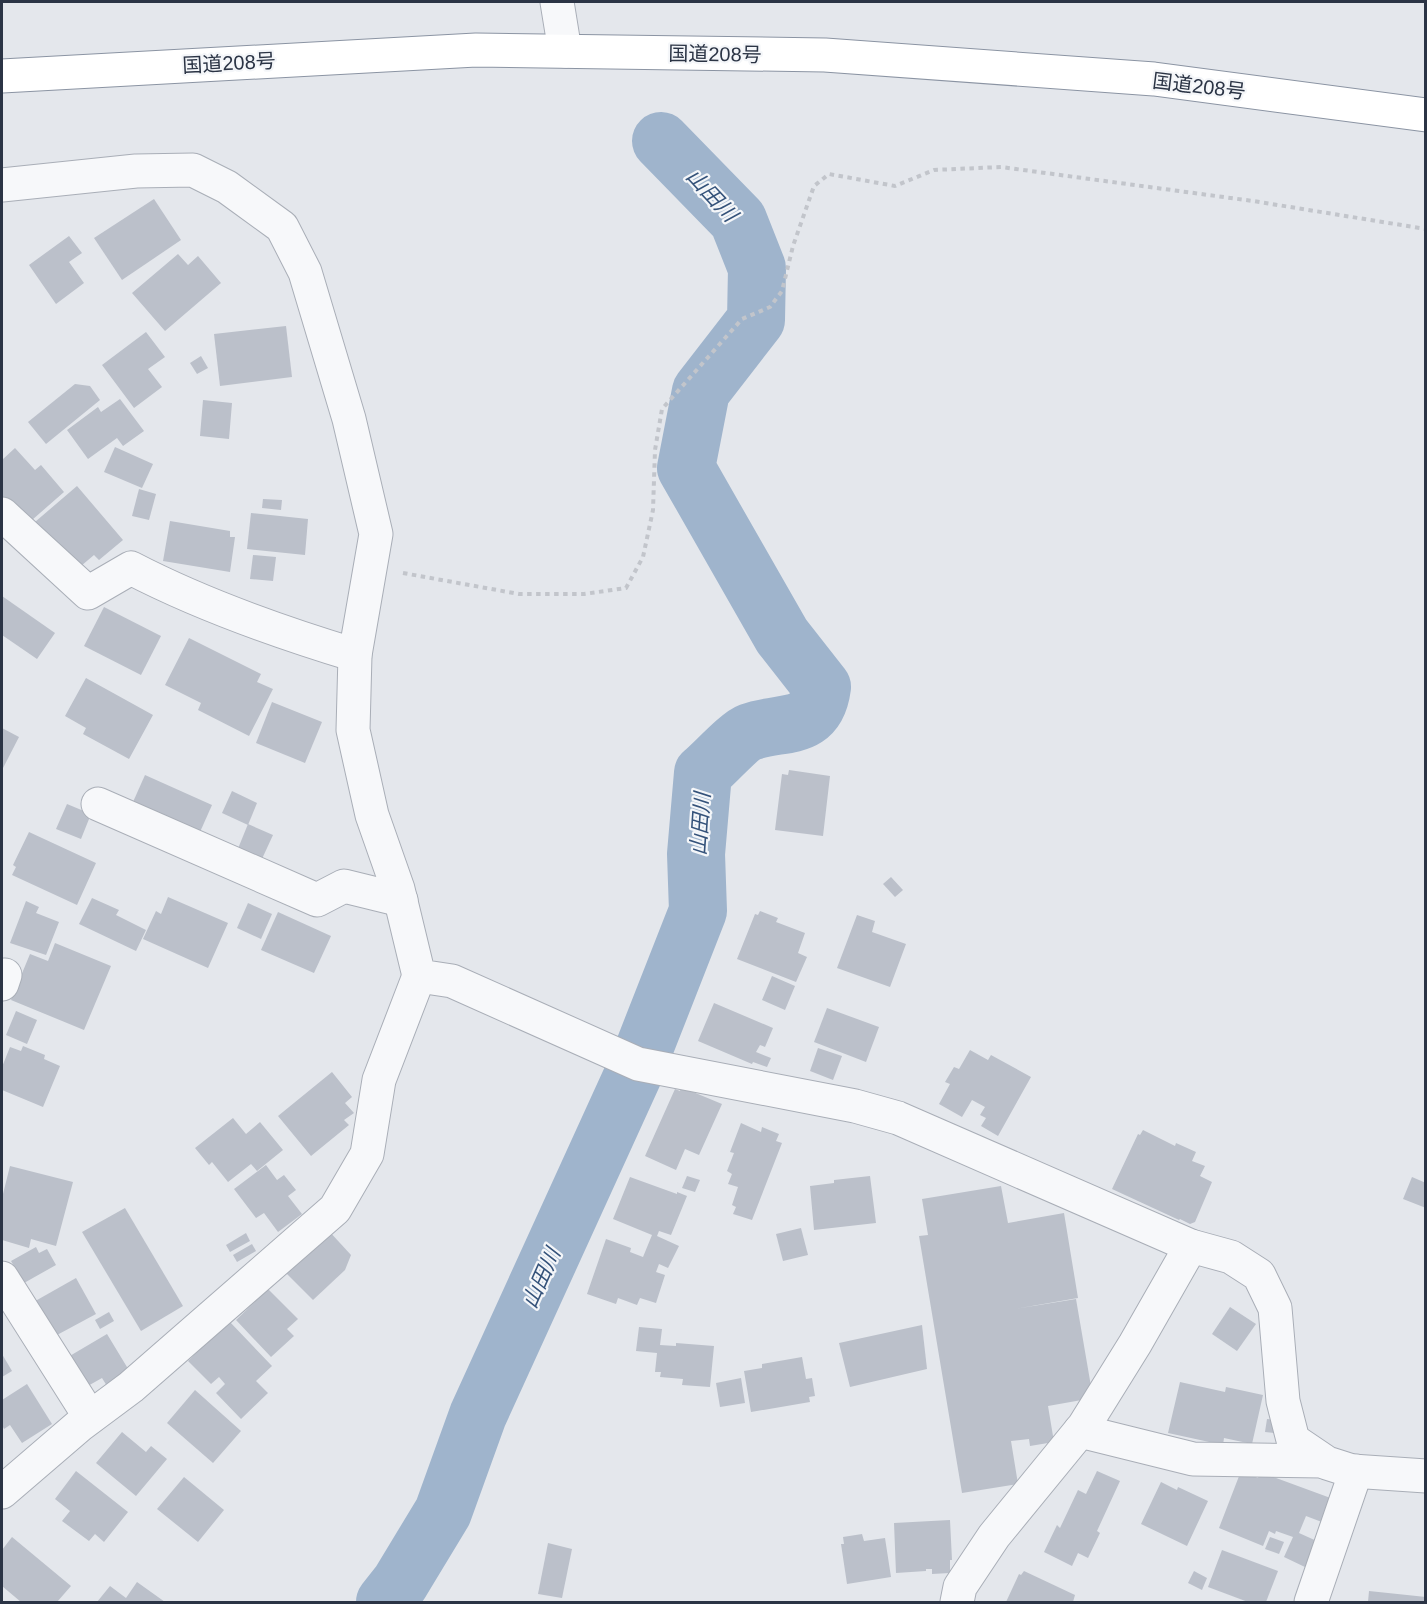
<svg xmlns="http://www.w3.org/2000/svg" width="1427" height="1604" font-family="Helvetica,'Noto Sans JP',sans-serif">
  <style>
    .lines { fill: none; stroke-linecap: round; stroke-linejoin: round }
    .river { stroke: #9fb4cc; stroke-width: 58 }
    .building { fill: #bbc0ca }
    .minor-casing { stroke: #a9aeb7; stroke-width: 35 }
    .highway-casing { stroke: #8b94a3; stroke-width: 35 }
    .path { stroke: #c2c5cb; stroke-width: 4; stroke-dasharray: 4.5 4.5; stroke-linecap: butt }
    .minor { stroke: #f7f8fa; stroke-width: 33 }
    .highway { stroke: #fff; stroke-width: 33 }
    .labels { text-anchor: middle; dominant-baseline: central; stroke-width: 4.5; stroke-linejoin: round; paint-order: stroke }
    .street-label { font-size: 20px; fill: #2b3445; stroke: #f4f6f9 }
    .water-label { font-size: 21px; font-style: italic; fill: #34527a; stroke: #f4f6f9 }
  </style>
  <rect width="100%" height="100%" fill="#e4e7ec"/>
  <g class="lines">
    <!-- river -->
    <path class="river" d="M 385,1602 L 400,1583 L 443,1512 L 478,1415 L 638,1064 L 698,911 L 696,854 L 703,773 C 714,764 739,736 750,732 C 782,720 816,733 822,687 L 782,636 L 686,468 L 701,391 L 756,320 L 757,268 L 738,220 L 661,141"/>
  </g>
  <!-- building -->
  <g class="building">
    <path d="M 154,199 L 181,240 L 122,280 L 94,238 Z"/>
    <path d="M 69,236 L 82,253 L 69,262 L 84,283 L 56,304 L 29,265 Z"/>
    <path d="M 178,254 L 188,265 L 198,256 L 221,283 L 165,331 L 132,293 Z"/>
    <path d="M 286,326 L 292,377 L 220,386 L 214,334 Z"/>
    <path d="M 146,332 L 165,357 L 148,369 L 162,387 L 134,408 L 102,365 Z"/>
    <path d="M 201,356 L 208,368 L 197,374 L 190,363 Z"/>
    <path d="M 75,384 L 90,386 L 100,400 L 46,444 L 28,422 Z"/>
    <path d="M 120,399 L 144,431 L 123,446 L 117,438 L 88,459 L 67,430 L 98,407 L 101,412 Z"/>
    <path d="M 203,400 L 232,403 L 229,439 L 200,436 Z"/>
    <path d="M 115,447 L 153,464 L 142,488 L 104,472 Z"/>
    <path d="M 15,448 L 35,470 L 41,465 L 64,492 L 24,527 L 2,501 L 2,460 Z"/>
    <path d="M 77,486 L 123,540 L 99,560 L 94,555 L 75,571 L 35,522 Z"/>
    <path d="M 139,489 L 156,494 L 149,520 L 132,516 Z"/>
    <path d="M 263,499 L 282,500 L 281,510 L 262,508 Z"/>
    <path d="M 251,513 L 308,519 L 305,555 L 247,549 Z"/>
    <path d="M 170,521 L 230,531 L 230,537 L 235,537 L 230,572 L 163,561 Z"/>
    <path d="M 253,555 L 276,557 L 273,581 L 250,579 Z"/>
    <path d="M 2,596 L 55,633 L 37,659 L 2,635 Z"/>
    <path d="M 104,607 L 161,636 L 141,675 L 84,646 Z"/>
    <path d="M 189,638 L 261,674 L 257,682 L 273,689 L 249,736 L 198,710 L 201,703 L 165,685 Z"/>
    <path d="M 86,678 L 153,715 L 129,759 L 83,734 L 86,728 L 65,716 Z"/>
    <path d="M 272,702 L 322,722 L 305,763 L 256,743 Z"/>
    <path d="M 2,728 L 19,737 L 2,770 Z"/>
    <path d="M 789,770 L 830,776 L 823,836 L 775,830 L 782,774 L 788,775 Z"/>
    <path d="M 145,775 L 212,805 L 200,832 L 133,802 Z"/>
    <path d="M 232,791 L 257,803 L 248,825 L 222,813 Z"/>
    <path d="M 67,804 L 91,814 L 81,839 L 56,829 Z"/>
    <path d="M 248,824 L 273,835 L 261,861 L 237,851 Z"/>
    <path d="M 29,832 L 96,863 L 77,905 L 12,875 L 16,867 L 13,865 Z"/>
    <path d="M 891,877 L 903,890 L 895,897 L 883,884 Z"/>
    <path d="M 168,897 L 228,923 L 208,968 L 143,939 L 156,911 L 161,914 Z"/>
    <path d="M 92,898 L 119,910 L 116,915 L 146,930 L 136,951 L 79,924 Z"/>
    <path d="M 26,901 L 39,907 L 36,913 L 59,922 L 46,955 L 10,943 Z"/>
    <path d="M 248,903 L 272,914 L 261,939 L 237,928 Z"/>
    <path d="M 760,911 L 778,918 L 776,922 L 805,933 L 798,953 L 807,957 L 796,982 L 737,959 L 755,914 L 758,915 Z"/>
    <path d="M 278,912 L 331,936 L 314,973 L 261,950 Z"/>
    <path d="M 857,915 L 875,921 L 872,932 L 906,944 L 890,987 L 837,968 Z"/>
    <path d="M 55,943 L 111,966 L 84,1030 L 11,1000 L 30,954 L 48,961 Z"/>
    <path d="M 772,976 L 795,986 L 785,1010 L 762,1000 Z"/>
    <path d="M 714,1003 L 773,1028 L 765,1047 L 760,1045 L 756,1052 L 771,1058 L 767,1067 L 753,1062 L 752,1064 L 698,1041 Z"/>
    <path d="M 827,1008 L 879,1027 L 866,1062 L 814,1042 Z"/>
    <path d="M 16,1011 L 37,1020 L 27,1044 L 6,1035 Z"/>
    <path d="M 23,1046 L 45,1055 L 44,1059 L 60,1066 L 43,1107 L 2,1090 L 2,1067 L 10,1047 L 21,1051 Z"/>
    <path d="M 818,1048 L 842,1056 L 833,1080 L 810,1071 Z"/>
    <path d="M 970,1050 L 988,1060 L 991,1055 L 1031,1077 L 998,1136 L 981,1126 L 986,1118 L 980,1115 L 985,1107 L 972,1100 L 962,1117 L 939,1104 L 950,1084 L 945,1082 L 954,1067 L 959,1069 Z"/>
    <path d="M 332,1072 L 352,1097 L 345,1103 L 354,1113 L 344,1120 L 349,1125 L 311,1156 L 278,1116 Z"/>
    <path d="M 681,1087 L 722,1104 L 699,1155 L 685,1149 L 676,1170 L 645,1156 L 675,1089 L 680,1091 Z"/>
    <path d="M 233,1118 L 246,1134 L 260,1122 L 283,1150 L 257,1171 L 251,1164 L 228,1182 L 212,1162 L 209,1165 L 195,1148 Z"/>
    <path d="M 741,1123 L 761,1132 L 762,1127 L 779,1134 L 776,1141 L 782,1143 L 752,1220 L 733,1214 L 736,1207 L 732,1205 L 738,1187 L 728,1184 L 732,1174 L 727,1171 L 734,1153 L 730,1152 Z"/>
    <path d="M 1143,1130 L 1175,1146 L 1176,1143 L 1196,1152 L 1192,1161 L 1205,1166 L 1200,1176 L 1212,1182 L 1195,1222 L 1190,1224 L 1180,1219 L 1179,1220 L 1112,1189 L 1138,1134 L 1140,1135 Z"/>
    <path d="M 266,1165 L 277,1180 L 284,1175 L 296,1190 L 288,1196 L 302,1214 L 278,1232 L 264,1213 L 256,1218 L 234,1189 Z"/>
    <path d="M 10,1166 L 73,1182 L 56,1246 L 31,1239 L 29,1248 L 2,1240 L 2,1198 Z"/>
    <path d="M 687,1176 L 700,1180 L 695,1192 L 682,1188 Z"/>
    <path d="M 870,1176 L 876,1223 L 814,1230 L 810,1186 L 834,1183 L 834,1180 Z"/>
    <path d="M 630,1177 L 677,1194 L 677,1192 L 687,1196 L 671,1235 L 659,1231 L 657,1236 L 679,1246 L 668,1268 L 659,1264 L 656,1272 L 665,1275 L 656,1303 L 640,1298 L 637,1305 L 618,1298 L 616,1304 L 587,1294 L 606,1239 L 631,1248 L 630,1252 L 643,1257 L 652,1235 L 613,1219 Z"/>
    <path d="M 1412,1177 L 1426,1183 L 1426,1208 L 1403,1199 Z"/>
    <path d="M 1001,1186 L 1008,1223 L 1064,1213 L 1078,1298 L 1014,1309 L 1076,1299 L 1093,1398 L 1048,1406 L 1054,1442 L 1030,1446 L 1029,1439 L 1011,1441 L 1018,1484 L 962,1493 L 919,1236 L 928,1235 L 922,1199 Z"/>
    <path d="M 125,1208 L 183,1306 L 141,1331 L 82,1232 Z"/>
    <path d="M 801,1228 L 808,1255 L 783,1261 L 776,1234 Z"/>
    <path d="M 328,1230 L 351,1255 L 345,1270 L 313,1300 L 284,1271 Z"/>
    <path d="M 246,1233 L 250,1241 L 230,1252 L 226,1245 Z"/>
    <path d="M 252,1244 L 256,1251 L 237,1262 L 233,1255 Z"/>
    <path d="M 36,1247 L 39,1253 L 47,1249 L 56,1265 L 24,1283 L 11,1261 Z"/>
    <path d="M 76,1278 L 96,1314 L 57,1335 L 30,1304 Z"/>
    <path d="M 268,1289 L 298,1319 L 287,1329 L 294,1336 L 271,1357 L 236,1320 Z"/>
    <path d="M 1230,1307 L 1256,1324 L 1237,1351 L 1212,1334 Z"/>
    <path d="M 109,1312 L 114,1321 L 100,1329 L 95,1320 Z"/>
    <path d="M 229,1321 L 272,1366 L 256,1381 L 268,1393 L 241,1419 L 216,1393 L 225,1384 L 219,1377 L 211,1384 L 188,1361 Z"/>
    <path d="M 922,1325 L 927,1369 L 850,1387 L 839,1343 Z"/>
    <path d="M 639,1327 L 662,1329 L 660,1345 L 676,1346 L 676,1343 L 714,1346 L 710,1387 L 682,1385 L 683,1379 L 660,1377 L 661,1372 L 655,1372 L 657,1353 L 636,1351 Z"/>
    <path d="M 107,1334 L 130,1372 L 107,1386 L 102,1378 L 86,1387 L 68,1357 Z"/>
    <path d="M 2,1354 L 12,1371 L 2,1377 Z"/>
    <path d="M 802,1357 L 806,1379 L 812,1378 L 815,1396 L 809,1397 L 810,1402 L 751,1412 L 744,1371 L 762,1368 L 762,1364 Z"/>
    <path d="M 741,1378 L 745,1403 L 720,1407 L 716,1383 Z"/>
    <path d="M 1180,1382 L 1225,1392 L 1226,1387 L 1263,1395 L 1252,1444 L 1224,1438 L 1223,1445 L 1168,1433 Z"/>
    <path d="M 27,1384 L 52,1424 L 22,1443 L 10,1425 L 4,1429 L 2,1425 L 2,1400 Z"/>
    <path d="M 195,1390 L 241,1431 L 213,1463 L 167,1423 Z"/>
    <path d="M 1267,1419 L 1276,1420 L 1274,1433 L 1265,1432 Z"/>
    <path d="M 122,1432 L 146,1452 L 151,1446 L 167,1459 L 136,1496 L 96,1463 Z"/>
    <path d="M 76,1471 L 128,1512 L 104,1542 L 95,1534 L 89,1541 L 62,1521 L 70,1511 L 55,1499 Z"/>
    <path d="M 1097,1471 L 1120,1481 L 1097,1531 L 1100,1533 L 1088,1558 L 1078,1553 L 1072,1566 L 1044,1552 L 1057,1525 L 1060,1528 L 1078,1490 L 1086,1494 Z"/>
    <path d="M 1241,1471 L 1258,1478 L 1260,1472 L 1336,1500 L 1327,1524 L 1306,1516 L 1299,1533 L 1319,1542 L 1307,1568 L 1284,1557 L 1293,1537 L 1276,1531 L 1275,1534 L 1269,1531 L 1263,1546 L 1219,1528 Z"/>
    <path d="M 184,1477 L 224,1510 L 198,1542 L 157,1509 Z"/>
    <path d="M 1161,1482 L 1177,1490 L 1178,1487 L 1208,1501 L 1187,1546 L 1141,1524 Z"/>
    <path d="M 950,1520 L 952,1560 L 950,1560 L 950,1573 L 932,1574 L 932,1569 L 926,1569 L 926,1571 L 896,1573 L 894,1523 Z"/>
    <path d="M 862,1534 L 864,1541 L 885,1538 L 891,1577 L 847,1584 L 841,1544 L 844,1544 L 843,1537 Z"/>
    <path d="M 12,1537 L 71,1586 L 57,1602 L 21,1602 L 2,1586 L 2,1550 Z"/>
    <path d="M 1270,1537 L 1284,1542 L 1279,1554 L 1265,1549 Z"/>
    <path d="M 548,1543 L 572,1549 L 562,1598 L 538,1594 Z"/>
    <path d="M 1222,1550 L 1278,1571 L 1266,1602 L 1248,1602 L 1208,1587 Z"/>
    <path d="M 1024,1571 L 1075,1595 L 1073,1602 L 1006,1602 L 1019,1574 L 1021,1575 Z"/>
    <path d="M 1194,1571 L 1207,1578 L 1202,1590 L 1188,1583 Z"/>
    <path d="M 137,1582 L 165,1602 L 97,1602 L 110,1586 L 126,1598 Z"/>
    <path d="M 1369,1591 L 1426,1597 L 1426,1602 L 1368,1602 Z"/>
  </g>
  <g class="lines">
    <!-- minor casing -->
    <g class="minor-casing">
      <g id="minor">
        <path d="M 557,2 L 565,51"/>
        <path d="M 2,185 L 136,171 L 193,170 L 227,187 L 282,227 L 305,272 L 349,419 L 376,534 L 355,655 L 353,730 L 372,815 L 398,889 L 419,976 L 452,981 L 638,1064 L 855,1106 L 898,1118 L 1191,1246 L 1231,1257 L 1259,1275 L 1275,1308 L 1283,1401 L 1293,1440 L 1327,1463 L 1352,1471 L 1426,1476"/>
        <path d="M 2,514 L 88,593 L 131,568 C 202,605 279,632 355,655"/>
        <path d="M 98,804 L 317,900 L 344,886 L 401,900"/>
        <path d="M 2,984 L 5,975"/>
        <path d="M 2,1278 L 90,1417"/>
        <path d="M 1080,1431 L 1193,1459 L 1323,1461"/>
        <path d="M 2,1492 L 80,1425 L 131,1387 L 335,1209 L 367,1154 L 379,1080 L 419,976"/>
        <path d="M 957,1602 L 960,1587 L 994,1536 L 1084,1426 L 1135,1344 L 1191,1246"/>
        <path d="M 1311,1602 L 1356,1471"/>
      </g>
    </g>
    <!-- highway casing -->
    <g class="highway-casing">
      <path id="highway" d="M 2,76 L 476,50 L 825,55 L 1154,79 L 1426,115"/>
    </g>
    <!-- path -->
    <path class="path" d="M 403,573 L 519,594 L 584,594 L 626,588 L 643,557 L 653,510 L 655,450 L 662,409 L 742,319 L 770,307 L 782,291 L 793,246 L 814,186 L 829,174 L 895,186 L 934,170 L 1001,167 L 1253,201 L 1426,229"/>
    <!-- minor -->
    <use href="#minor" class="minor"/>
    <!-- highway -->
    <use href="#highway" class="highway"/>
  </g>
  <g class="labels">
    <!-- street labels -->
    <g class="street-label">
      <text transform="translate(715 54) rotate(1)">国道208号</text>
      <text transform="translate(229 63) rotate(-3)">国道208号</text>
      <text transform="translate(1199 86) rotate(7)">国道208号</text>
    </g>
    <!-- water labels -->
    <g class="water-label">
      <text transform="translate(712 195) rotate(47)">山田川</text>
      <text transform="translate(700 824) rotate(-86)">山田川</text>
      <text transform="translate(541 1278) rotate(-66)">山田川</text>
    </g>
  </g>
  <!-- border -->
  <rect width="1427" height="1604" fill="none" stroke="#2b3445" stroke-width="6"/>
</svg>
